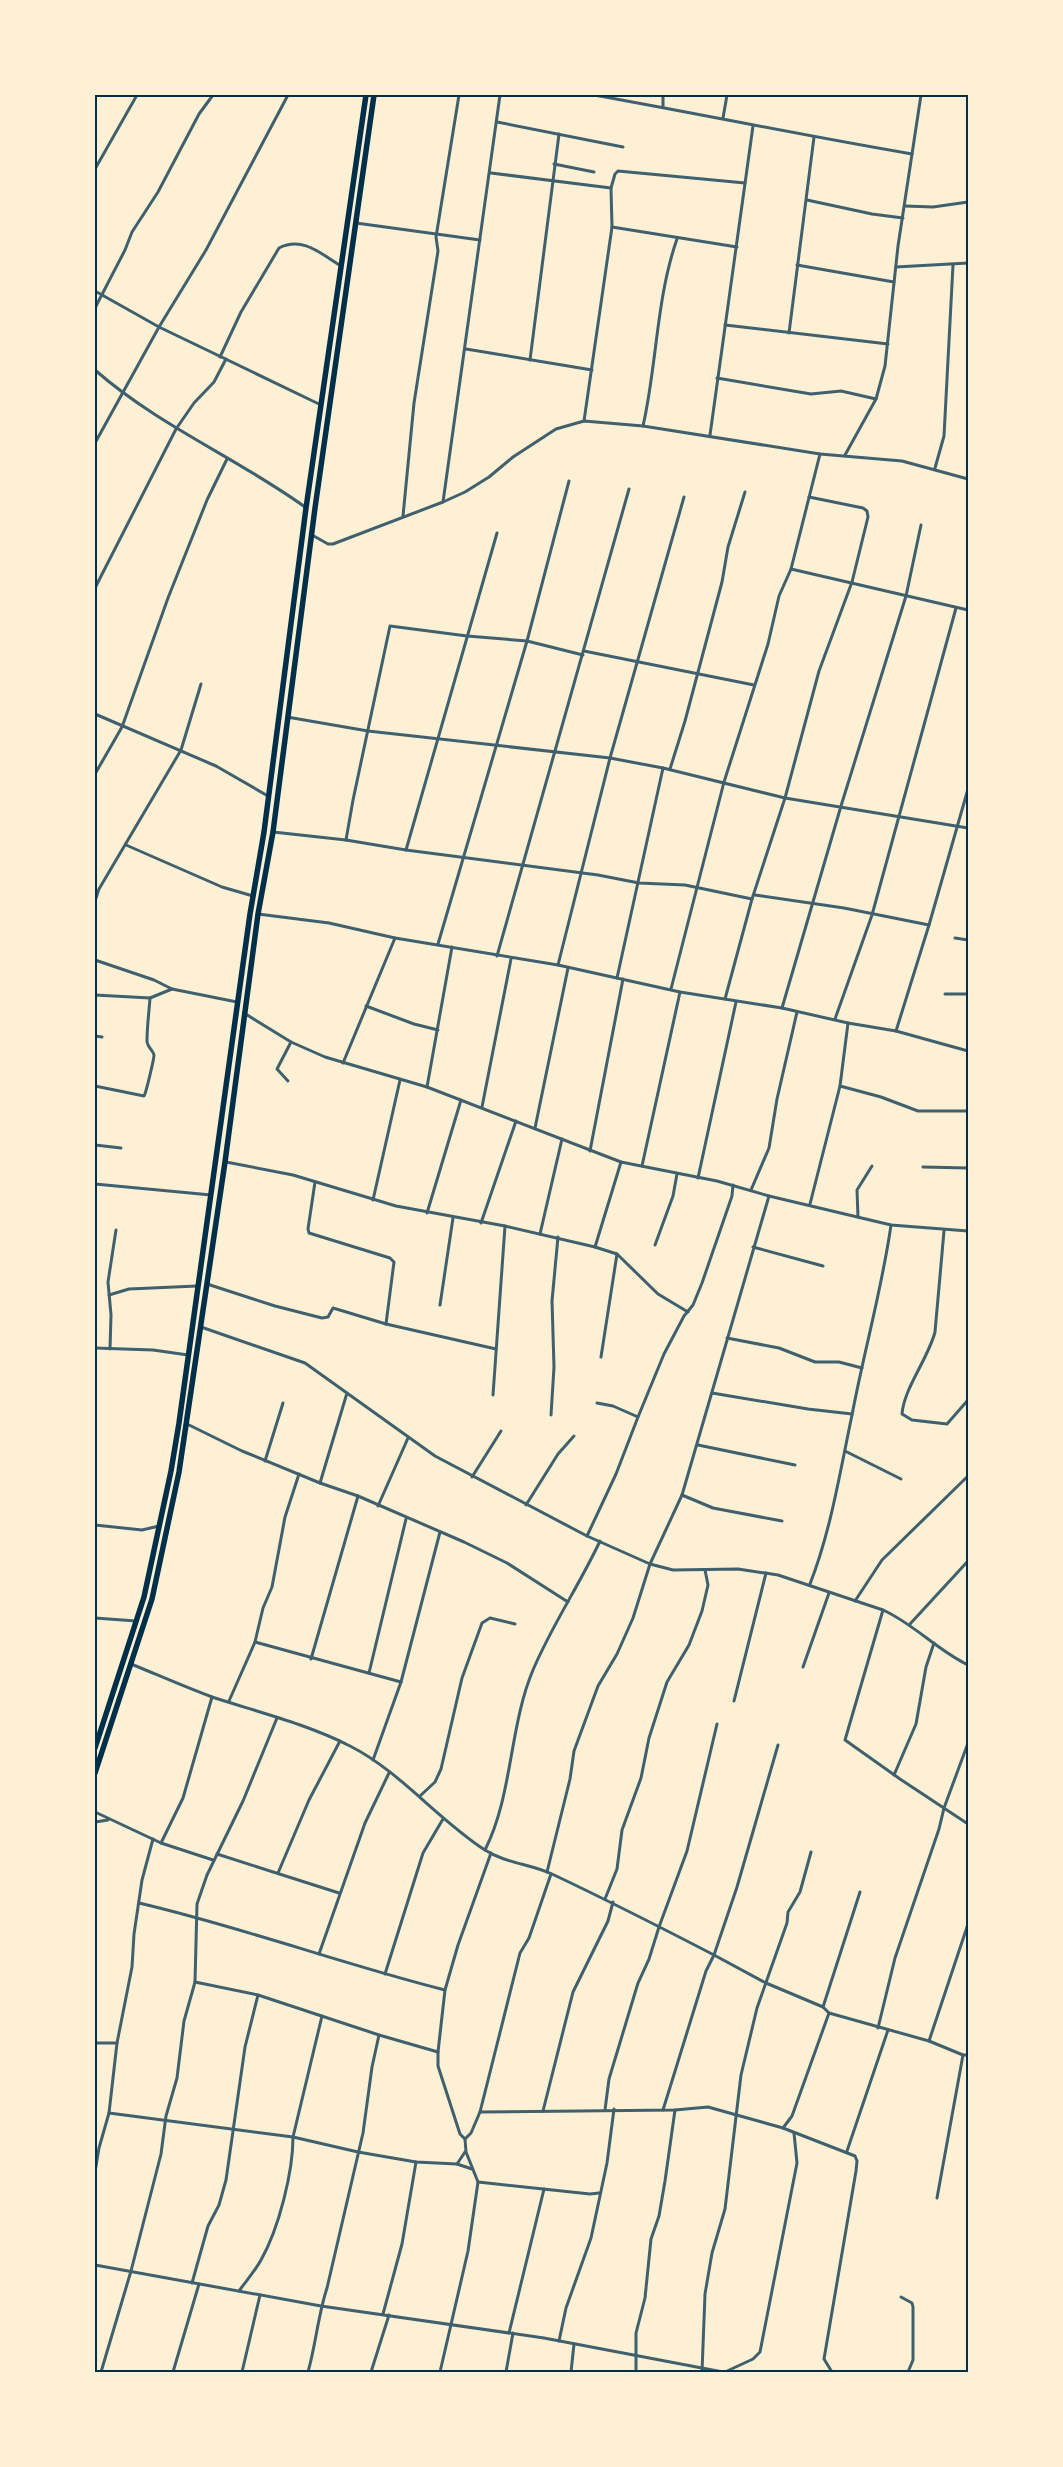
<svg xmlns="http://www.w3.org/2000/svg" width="1063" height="2467" font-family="Roboto,sans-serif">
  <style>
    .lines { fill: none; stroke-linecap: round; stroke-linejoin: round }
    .minor { stroke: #3f606c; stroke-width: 3 }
    .trunk { stroke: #003049; stroke-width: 5.5 }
    .neatline { fill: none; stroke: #003049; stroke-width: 2 }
  </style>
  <rect width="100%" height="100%" fill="#fdf0d5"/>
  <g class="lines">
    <!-- minor -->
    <g class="minor">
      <path d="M 594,95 C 700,114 806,136 912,154"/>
      <path d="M 663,107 L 663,95"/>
      <path d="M 723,118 L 727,95"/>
      <path d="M 497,122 L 623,147"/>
      <path d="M 554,164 L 594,172"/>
      <path d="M 95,169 L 137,95"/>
      <path d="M 491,173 L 611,188 L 612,227 L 737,247"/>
      <path d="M 611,188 L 615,174 L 618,171 L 745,183"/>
      <path d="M 807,200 L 872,214 L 903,218"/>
      <path d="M 905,206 L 933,207 L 968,202"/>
      <path d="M 356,223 L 480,240"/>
      <path d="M 797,265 L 894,282"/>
      <path d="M 896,267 L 968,263"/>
      <path d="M 95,291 L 159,327 L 321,405"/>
      <path d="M 95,308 L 125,250 L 132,232 L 158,192 L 199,114 L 213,95"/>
      <path d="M 725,325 L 888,344"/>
      <path d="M 789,333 L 814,137"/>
      <path d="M 466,349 L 592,370"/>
      <path d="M 220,357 L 241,312 L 279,248 C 303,236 321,254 341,266"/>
      <path d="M 530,360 L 559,134"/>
      <path d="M 95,370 C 159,426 237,458 305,507"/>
      <path d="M 717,378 L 811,394 L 841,391 L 876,399"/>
      <path d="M 584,421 L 612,227"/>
      <path d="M 643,426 C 657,365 656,299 677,239"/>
      <path d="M 710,435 L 753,126"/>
      <path d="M 95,443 L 159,327 L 206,250 L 288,95"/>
      <path d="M 845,455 L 876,399 L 885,366 L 898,246 L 921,95"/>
      <path d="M 935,468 L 944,436 L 953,265"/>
      <path d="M 443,502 L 500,95"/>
      <path d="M 403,516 L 414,403 L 438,251 L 436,237 L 459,95"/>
      <path d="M 312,535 L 328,544 L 333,544 L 443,502 L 465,492 L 489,477 L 513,457 L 556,429 L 584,421 L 643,426 L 820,454 L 902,461 L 968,479"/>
      <path d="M 791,569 L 968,610"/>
      <path d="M 95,588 L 176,429 L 194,403 L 214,382 L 226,359"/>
      <path d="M 584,651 L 754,685"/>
      <path d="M 95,714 L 216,766 L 268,796"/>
      <path d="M 287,717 L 368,731 L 610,758 L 663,768 L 785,798 L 968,828"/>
      <path d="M 670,769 L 685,721 L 722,582 L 728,547 L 745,492"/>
      <path d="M 95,774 L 122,727 L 168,598 L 207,500 L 227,459"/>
      <path d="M 273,832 L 346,840 L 406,850 L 598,875 L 639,883 L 685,885 L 752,899"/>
      <path d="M 346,840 L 353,800 L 390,626 L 467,636 L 527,641 L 583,655"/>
      <path d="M 126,845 L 222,887 L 253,896"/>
      <path d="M 406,850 L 497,533"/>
      <path d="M 755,895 L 844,908 L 929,925"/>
      <path d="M 95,901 L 99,889 L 181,750 L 201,684"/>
      <path d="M 258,914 L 329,923 L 395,938 L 558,965 L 680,992 L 782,1008 L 848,1023 L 896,1031 L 968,1051"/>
      <path d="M 955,938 L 968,940"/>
      <path d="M 438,944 L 527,641 L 569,481"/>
      <path d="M 497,956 L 629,489"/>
      <path d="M 95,960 L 154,980 L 172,989 L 237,1002"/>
      <path d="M 558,965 L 610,758 L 684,497"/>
      <path d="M 617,978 L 663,768"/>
      <path d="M 671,989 L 724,782 L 768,644 L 779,596 L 791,569 L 820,454"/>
      <path d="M 945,994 L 968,994"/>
      <path d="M 95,995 L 150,998 L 172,989"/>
      <path d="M 725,999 L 752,899 L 785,798 L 819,671 L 852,582 L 868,517 L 867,511 L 863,508 L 809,497"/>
      <path d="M 366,1006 L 414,1024 L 438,1030"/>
      <path d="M 782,1008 L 841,806 L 906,596 L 921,525"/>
      <path d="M 244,1013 L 291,1042 L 325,1057 L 427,1087 L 621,1162 L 717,1181 L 769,1196 L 891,1225 L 968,1231"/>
      <path d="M 835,1019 L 872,915 L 956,608"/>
      <path d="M 896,1031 L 929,925 L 968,789"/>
      <path d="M 95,1036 L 102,1037"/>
      <path d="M 343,1063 L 395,938"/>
      <path d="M 288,1081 L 277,1069 L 291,1042"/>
      <path d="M 95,1086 L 144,1096 C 146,1093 154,1059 154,1055 C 153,1050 147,1047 147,1041 C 147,1027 149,1012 150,998"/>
      <path d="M 840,1086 L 881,1097 L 918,1111 L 968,1111"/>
      <path d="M 427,1087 L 452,947"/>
      <path d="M 482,1107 L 511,959"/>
      <path d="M 535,1128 L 568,968"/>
      <path d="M 95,1145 L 121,1148"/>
      <path d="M 590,1151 L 623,979"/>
      <path d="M 226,1162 L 293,1175 L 396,1206 L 505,1226 L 595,1247 L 617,1254 L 658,1294 L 688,1312"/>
      <path d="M 642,1166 L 680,992"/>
      <path d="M 923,1167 L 968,1168"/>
      <path d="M 698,1178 L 736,1002"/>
      <path d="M 315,1182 L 308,1229 L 309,1233 L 390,1258 L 394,1262 L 386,1324"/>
      <path d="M 95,1184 L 211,1195"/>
      <path d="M 751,1190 L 769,1148 L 777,1099 L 797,1012"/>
      <path d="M 373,1200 L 400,1080"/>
      <path d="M 810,1204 L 840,1086 L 848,1023"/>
      <path d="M 427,1213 L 461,1100"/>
      <path d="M 858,1217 L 857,1190 L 872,1166"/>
      <path d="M 481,1223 L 516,1121"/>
      <path d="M 944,1231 L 935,1332 C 928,1359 904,1388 902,1414 L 912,1420 L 947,1424 L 968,1400"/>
      <path d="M 540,1234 L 562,1139"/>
      <path d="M 655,1245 L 673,1196 L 677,1174"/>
      <path d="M 595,1247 L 621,1162"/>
      <path d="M 753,1247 L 823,1266"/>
      <path d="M 207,1284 L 275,1306 L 322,1318 L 328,1317 L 333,1308 L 386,1324 L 496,1349"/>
      <path d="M 109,1295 L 129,1289 L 197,1286"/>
      <path d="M 440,1305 L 453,1218"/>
      <path d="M 201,1327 L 305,1363 L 435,1456 L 587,1536 L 650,1564 L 673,1570 L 738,1569 L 778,1575 L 883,1610 L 845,1740 L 900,1779 L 968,1824"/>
      <path d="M 727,1338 L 779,1348 L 815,1362 L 839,1362 L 862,1368"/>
      <path d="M 95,1348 L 153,1350 L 188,1355"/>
      <path d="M 110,1349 L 111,1315 L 108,1282 L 116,1230"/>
      <path d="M 601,1357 L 617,1254"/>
      <path d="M 712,1393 L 808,1409 L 852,1414"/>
      <path d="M 493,1395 L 505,1226"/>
      <path d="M 597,1403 L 613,1406 L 638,1417 L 664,1354 L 684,1316 L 693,1305 L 702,1283 L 732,1196 L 733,1185"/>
      <path d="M 551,1415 L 554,1367 L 552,1301 L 558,1237"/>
      <path d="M 187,1424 L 242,1451 L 320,1483 L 358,1496 L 464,1542 L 507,1563 L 568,1602"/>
      <path d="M 698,1445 L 795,1465"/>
      <path d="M 845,1451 L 901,1479"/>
      <path d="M 265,1461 L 283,1403"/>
      <path d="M 472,1477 L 501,1431"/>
      <path d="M 320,1483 L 347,1393"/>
      <path d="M 682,1495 L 713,1508 L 782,1521"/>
      <path d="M 526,1505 L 558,1454 L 574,1436"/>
      <path d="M 378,1506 L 408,1438"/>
      <path d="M 95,1525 L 142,1530 L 159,1526"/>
      <path d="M 587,1536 L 616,1474 L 638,1417"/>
      <path d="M 810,1584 C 831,1530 840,1472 852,1415 C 864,1351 882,1289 891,1225"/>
      <path d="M 855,1601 L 882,1560 L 968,1476"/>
      <path d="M 883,1610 C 914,1624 937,1650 968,1665"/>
      <path d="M 95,1618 L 136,1621"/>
      <path d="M 910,1624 L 968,1561"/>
      <path d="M 255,1642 L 401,1682"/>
      <path d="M 311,1659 L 358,1496"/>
      <path d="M 131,1664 C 158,1675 185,1687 212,1697 C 258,1712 307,1724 350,1746 C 401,1772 437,1819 485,1850 C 505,1863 530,1864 552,1874 C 607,1900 660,1927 714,1955 L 706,1971 L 663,2110"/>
      <path d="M 803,1667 L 829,1593"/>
      <path d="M 369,1673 L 406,1519"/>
      <path d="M 229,1701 L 255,1642 L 263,1608 L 272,1587 L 285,1517 L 299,1474"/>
      <path d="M 734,1701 L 766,1573"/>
      <path d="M 778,1745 L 737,1887 L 714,1955 L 766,1983 L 823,2007 L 829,2013 L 929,2041 L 963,2055 L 968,2055"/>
      <path d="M 373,1760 L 401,1682 L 440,1532"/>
      <path d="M 894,1775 L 916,1724 L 926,1667 L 934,1643"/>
      <path d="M 420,1796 L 435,1782 L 441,1769 L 462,1678 L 482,1623 L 490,1618 L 515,1624"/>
      <path d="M 95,1812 L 161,1843 L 213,1860"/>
      <path d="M 95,1822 L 108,1820"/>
      <path d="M 161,1843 L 183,1798 L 212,1697"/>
      <path d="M 485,1850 C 513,1794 509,1727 533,1670 C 552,1625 580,1584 600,1541"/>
      <path d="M 217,1854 L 339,1893"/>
      <path d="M 547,1872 L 570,1779 L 574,1751 L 598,1686 L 617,1654 L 633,1618 L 650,1564 L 682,1495 L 769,1196"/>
      <path d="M 278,1873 L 309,1800 L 340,1741"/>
      <path d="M 605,1899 L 617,1869 L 622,1830 L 641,1778 L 649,1738 L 667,1682 L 689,1645 L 702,1611 L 708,1585 L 705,1570"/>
      <path d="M 139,1903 C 242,1927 342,1964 445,1990"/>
      <path d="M 319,1954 L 365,1823 L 389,1773"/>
      <path d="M 385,1974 L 423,1853 L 443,1819"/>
      <path d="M 195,1982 L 258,1995 L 379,2035 L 438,2052"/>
      <path d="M 823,2007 L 860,1892"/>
      <path d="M 878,2028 L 895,1958 L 939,1829 L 944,1808 L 968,1743"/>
      <path d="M 929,2041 L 968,1924"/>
      <path d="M 95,2043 L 117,2043"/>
      <path d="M 605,2110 L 609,2079 L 638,1983 L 649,1959 L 659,1927 L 687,1851 L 717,1724"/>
      <path d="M 543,2111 L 573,1992 L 608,1921 L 613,1902"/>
      <path d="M 480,2112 L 675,2110 L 708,2107 L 783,2128 L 855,2156 L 857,2161 L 856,2171 L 824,2359 L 832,2372"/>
      <path d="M 109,2113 L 293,2137 L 358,2152 L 416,2162 L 457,2164 L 472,2169"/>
      <path d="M 783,2128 L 792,2116 L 829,2013"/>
      <path d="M 465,2139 L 471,2133 L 480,2112 L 520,1953 L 529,1938 L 551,1874"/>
      <path d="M 847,2151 L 888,2030"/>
      <path d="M 457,2164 L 465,2152"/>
      <path d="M 95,2172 L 99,2148 L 109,2113 L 117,2043 L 132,1967 L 134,1934 L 142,1880 L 153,1839"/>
      <path d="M 478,2182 L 590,2194 L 599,2193"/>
      <path d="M 937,2198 L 963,2055"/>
      <path d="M 95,2265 L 321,2306 L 544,2338 L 723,2372"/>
      <path d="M 192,2283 L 208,2226 L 219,2205 L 226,2180 L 245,2047 L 258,1995"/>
      <path d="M 239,2291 C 246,2281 255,2271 261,2260 C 279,2228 293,2172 293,2137 L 322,2016"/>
      <path d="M 901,2297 L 912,2303 L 913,2307 L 913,2360 L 908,2372"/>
      <path d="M 383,2314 L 402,2244 L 416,2162"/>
      <path d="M 509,2333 L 544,2189"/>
      <path d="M 559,2341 L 566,2308 L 591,2238 L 607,2163 L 614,2109"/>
      <path d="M 101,2372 L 131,2271 L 161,2154 L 166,2116 L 177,2078 L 184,2021 L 195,1982 L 197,1904 L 207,1875 L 243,1801 L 277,1718"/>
      <path d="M 173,2372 L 199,2284"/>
      <path d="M 242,2372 L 260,2295"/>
      <path d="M 308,2372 C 316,2344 318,2315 327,2288 L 363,2133 L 372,2067 L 379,2035"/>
      <path d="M 371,2372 L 389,2315"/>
      <path d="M 440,2372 L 468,2251 L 478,2182 L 466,2152 L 465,2139 L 460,2134 L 438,2066 L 438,2052 L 445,1990 L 458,1945 L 491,1853"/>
      <path d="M 506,2372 L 513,2333"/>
      <path d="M 571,2372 L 574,2344"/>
      <path d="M 636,2372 L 636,2333 L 645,2298 L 651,2239 L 659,2216 L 665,2181 L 675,2110"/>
      <path d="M 702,2372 L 705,2294 L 712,2253 L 725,2209 L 741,2075 L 757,2008 L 787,1923 L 788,1912 L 800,1892 L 811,1852"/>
      <path d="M 725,2372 L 753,2359 L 760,2352 L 797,2163 L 794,2133"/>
    </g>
    <!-- trunk -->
    <g class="trunk">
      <path d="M 95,1748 L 144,1597 L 171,1471 L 179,1423 L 250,914 L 264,832 L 306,508 L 366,95"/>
      <path d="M 95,1773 L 152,1599 L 179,1472 L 225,1162 L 258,914 L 273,832 L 315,508 L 374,95"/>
    </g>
  </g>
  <!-- border -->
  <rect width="1063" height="2467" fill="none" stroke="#fdf0d5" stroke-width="192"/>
  <rect x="96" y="96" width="871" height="2275" class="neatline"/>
</svg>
